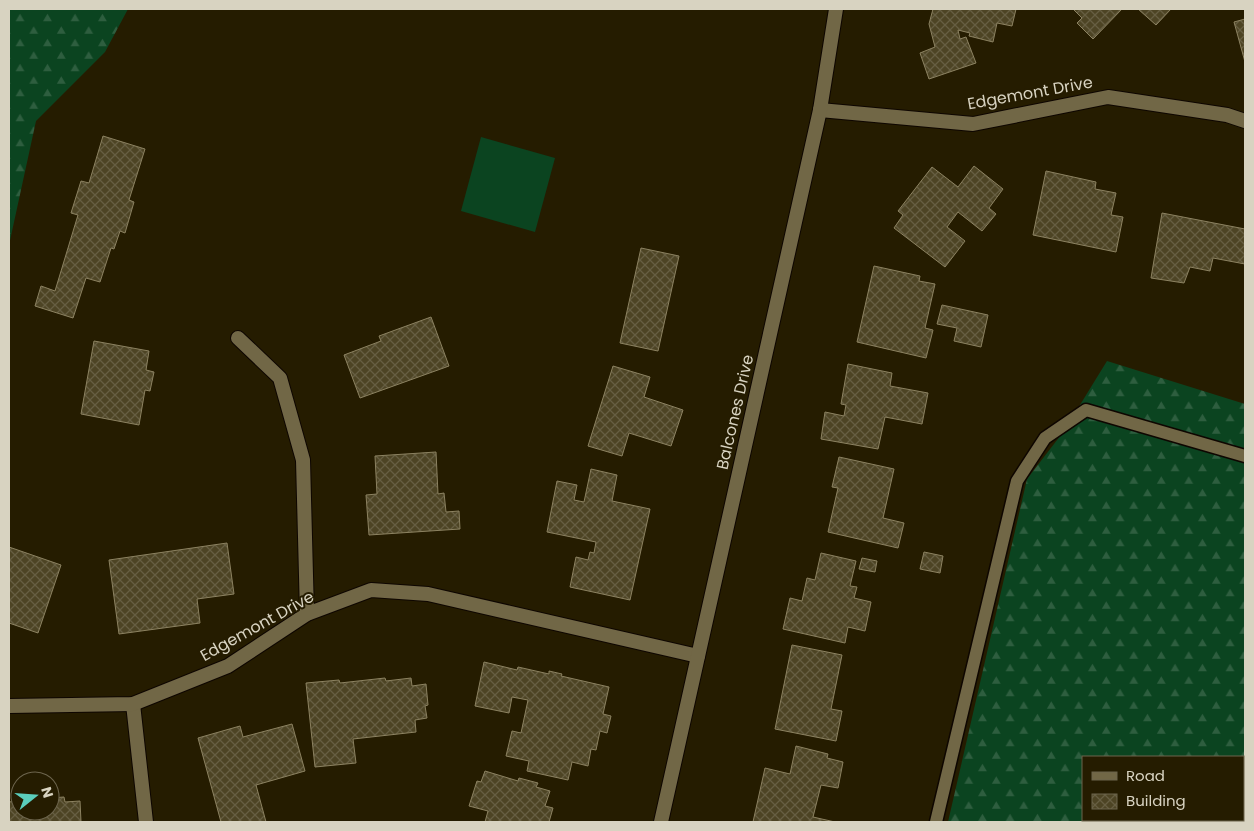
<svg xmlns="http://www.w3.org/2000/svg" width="1254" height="831" font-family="Poppins,sans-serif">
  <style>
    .forest { fill: url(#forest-firs); fill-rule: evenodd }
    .garden { fill: #0b4420 }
    .building { fill: url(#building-cross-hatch); stroke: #8c8261 }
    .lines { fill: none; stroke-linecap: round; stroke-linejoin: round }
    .service-casing { stroke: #0e0600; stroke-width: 15 }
    .minor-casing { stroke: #0e0600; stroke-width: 16 }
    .tertiary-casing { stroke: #0e0600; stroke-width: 16 }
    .service { stroke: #716746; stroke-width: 12 }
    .minor { stroke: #716746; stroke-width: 14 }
    .tertiary { stroke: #716746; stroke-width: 14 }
    .labels { text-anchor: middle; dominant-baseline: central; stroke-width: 4; stroke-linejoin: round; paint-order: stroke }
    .street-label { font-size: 16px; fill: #d8d3c1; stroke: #251c00 }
  </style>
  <defs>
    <pattern id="forest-firs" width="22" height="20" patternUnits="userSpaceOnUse" patternTransform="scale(1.25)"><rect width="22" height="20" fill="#0b4420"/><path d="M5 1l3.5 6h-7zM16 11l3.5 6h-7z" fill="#2e5e3f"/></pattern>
    <pattern id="building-cross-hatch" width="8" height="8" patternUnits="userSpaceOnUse" patternTransform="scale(1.25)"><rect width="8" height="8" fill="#4d4424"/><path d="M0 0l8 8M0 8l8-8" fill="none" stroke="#665e42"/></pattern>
  </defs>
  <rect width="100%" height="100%" fill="#251c00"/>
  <!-- forest -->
  <g class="forest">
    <path d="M 9,9 L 128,9 L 105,52 L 36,121 L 9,245 Z"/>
    <path d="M 1107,361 L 1245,404 L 1245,822 L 948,822 L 1027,479 L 1064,431 ZM 1083,757 L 1243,757 L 1243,820 L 1083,820 Z"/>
  </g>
  <!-- garden -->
  <path class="garden" d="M 481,137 L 555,158 L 535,232 L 461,211 Z"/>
  <!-- building -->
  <g class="building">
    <path d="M 933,9 L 1016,9 L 1012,26 L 997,23 L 993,42 L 969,36 L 970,33 L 958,30 L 960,39 L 966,37 L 976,63 L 929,79 L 920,53 L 935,47 L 929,24 Z"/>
    <path d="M 1073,9 L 1122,9 L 1093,39 L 1077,23 L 1082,18 Z"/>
    <path d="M 1138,9 L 1171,9 L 1156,25 Z"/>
    <path d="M 1245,19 L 1245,62 L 1234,22 Z"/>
    <path d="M 103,136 L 145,149 L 129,200 L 134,202 L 125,233 L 120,231 L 114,249 L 111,248 L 100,282 L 86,278 L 73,318 L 35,306 L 41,286 L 55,291 L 78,215 L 71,213 L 81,181 L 89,183 Z"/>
    <path d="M 974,166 L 1003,189 L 989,208 L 996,214 L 982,231 L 958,212 L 947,227 L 965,241 L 945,267 L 894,228 L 903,215 L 898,211 L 932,167 L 958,187 Z"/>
    <path d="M 1046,171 L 1096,182 L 1095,189 L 1116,193 L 1111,215 L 1123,217 L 1116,252 L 1033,235 Z"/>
    <path d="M 1162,213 L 1245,229 L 1245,264 L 1213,258 L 1210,271 L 1190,267 L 1184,283 L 1151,278 Z"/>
    <path d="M 641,248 L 679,256 L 658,351 L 620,343 Z"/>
    <path d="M 874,266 L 920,276 L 919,281 L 935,284 L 925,328 L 933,330 L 926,358 L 857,342 Z"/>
    <path d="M 942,305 L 988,315 L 981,347 L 954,341 L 957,328 L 937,324 Z"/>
    <path d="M 431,317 L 449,366 L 360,398 L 344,355 L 381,341 L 379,336 Z"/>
    <path d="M 94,341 L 149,351 L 146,370 L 154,372 L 150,391 L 145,390 L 139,425 L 81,414 Z"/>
    <path d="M 848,364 L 892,373 L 890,386 L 928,393 L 922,424 L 885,417 L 878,449 L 821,439 L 825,412 L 844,416 L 846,405 L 841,404 Z"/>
    <path d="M 613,366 L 650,377 L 644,397 L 683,410 L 671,446 L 629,433 L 622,456 L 588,446 Z"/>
    <path d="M 436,452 L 438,494 L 444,493 L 446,512 L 459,511 L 460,529 L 369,535 L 366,495 L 377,494 L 375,456 Z"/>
    <path d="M 839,457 L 894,469 L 883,518 L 904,523 L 898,548 L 828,532 L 838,488 L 832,487 Z"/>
    <path d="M 591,469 L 617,475 L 612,501 L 650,509 L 630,600 L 570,587 L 576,557 L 588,560 L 590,552 L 594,553 L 596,542 L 547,532 L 557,481 L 577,485 L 574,500 L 584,502 Z"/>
    <path d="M 227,543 L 234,594 L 197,599 L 200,623 L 119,634 L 109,560 Z"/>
    <path d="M 9,547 L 61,565 L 38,633 L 9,623 Z"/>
    <path d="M 924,552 L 943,556 L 940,573 L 920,569 Z"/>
    <path d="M 821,553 L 856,561 L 850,586 L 857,587 L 854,598 L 871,602 L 865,631 L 848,627 L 845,643 L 783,629 L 790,598 L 802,601 L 807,578 L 815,580 Z"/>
    <path d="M 862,558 L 877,561 L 875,572 L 859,569 Z"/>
    <path d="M 792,645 L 842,655 L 831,709 L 842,711 L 836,741 L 775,729 Z"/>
    <path d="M 484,662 L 517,670 L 518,667 L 549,674 L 549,671 L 562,674 L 561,676 L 609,687 L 603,714 L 611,716 L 607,733 L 600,731 L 596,750 L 591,749 L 588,766 L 572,762 L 568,780 L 527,771 L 529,761 L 506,756 L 512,731 L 521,733 L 528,700 L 512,697 L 509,713 L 475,706 Z"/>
    <path d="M 385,678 L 386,681 L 411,678 L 412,686 L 426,684 L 428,705 L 425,706 L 427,718 L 415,720 L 416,732 L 353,739 L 356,763 L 315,767 L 306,683 L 339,680 L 340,683 Z"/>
    <path d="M 292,724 L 305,771 L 256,785 L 266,822 L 221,822 L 198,738 L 240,726 L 243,737 Z"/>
    <path d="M 796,746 L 828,754 L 827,758 L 843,762 L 838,788 L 821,785 L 813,817 L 835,822 L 753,822 L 765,768 L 790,774 Z"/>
    <path d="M 485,771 L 518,781 L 519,778 L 538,783 L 536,787 L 550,791 L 545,806 L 553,808 L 549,822 L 551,822 L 485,822 L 488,811 L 469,806 L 477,781 L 481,782 Z"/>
    <path d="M 64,797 L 65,802 L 80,801 L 81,822 L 9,822 L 9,802 L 17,801 L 17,798 L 20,798 L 20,811 L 50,811 L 50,798 Z"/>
  </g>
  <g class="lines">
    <!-- service casing -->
    <g class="service-casing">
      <path id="service" d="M 936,822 L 1017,481 L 1045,438 L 1086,410 L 1245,456"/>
    </g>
    <!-- minor casing -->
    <g class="minor-casing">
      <g id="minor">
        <path d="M 820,110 L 973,124 L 1108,97 L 1227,115 L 1245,121"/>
        <path d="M 238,338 L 280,378 L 303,460 L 307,614"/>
        <path d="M 133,704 L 146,822"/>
        <path d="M 9,706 L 133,704 L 228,666 L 307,614 L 371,590 L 428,594 L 698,656"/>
      </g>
    </g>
    <!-- tertiary casing -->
    <g class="tertiary-casing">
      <path id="tertiary" d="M 661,822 L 820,110 L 836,9"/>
    </g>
    <!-- service -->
    <use href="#service" class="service"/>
    <!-- minor -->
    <use href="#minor" class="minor"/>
    <!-- tertiary -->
    <use href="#tertiary" class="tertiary"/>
  </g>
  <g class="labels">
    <!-- street labels -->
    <g class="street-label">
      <text transform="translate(1030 93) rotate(-10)">Edgemont Drive</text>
      <text transform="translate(735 412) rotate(-77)">Balcones Drive</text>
      <text transform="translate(257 626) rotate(-29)">Edgemont Drive</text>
    </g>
  </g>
  <!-- border -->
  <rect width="1254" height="831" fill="none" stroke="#d8d3c1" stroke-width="20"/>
  <!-- legend -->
  <rect x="1082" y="756" width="162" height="65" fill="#251c00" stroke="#6d654d"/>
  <rect x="1092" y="772" width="25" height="8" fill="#716746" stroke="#6d654d"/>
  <text x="1126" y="781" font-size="15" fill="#d8d3c1">Road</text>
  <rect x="1092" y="794" width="25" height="15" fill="url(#building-cross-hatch)" stroke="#6d654d"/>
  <text x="1126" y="806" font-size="15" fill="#d8d3c1">Building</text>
  <!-- north arrow -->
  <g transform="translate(35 796) rotate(73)"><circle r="24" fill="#251c00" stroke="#6d654d"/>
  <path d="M0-4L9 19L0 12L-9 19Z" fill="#5bcebc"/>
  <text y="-8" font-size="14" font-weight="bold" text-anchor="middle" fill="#d8d3c1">N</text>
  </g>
</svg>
